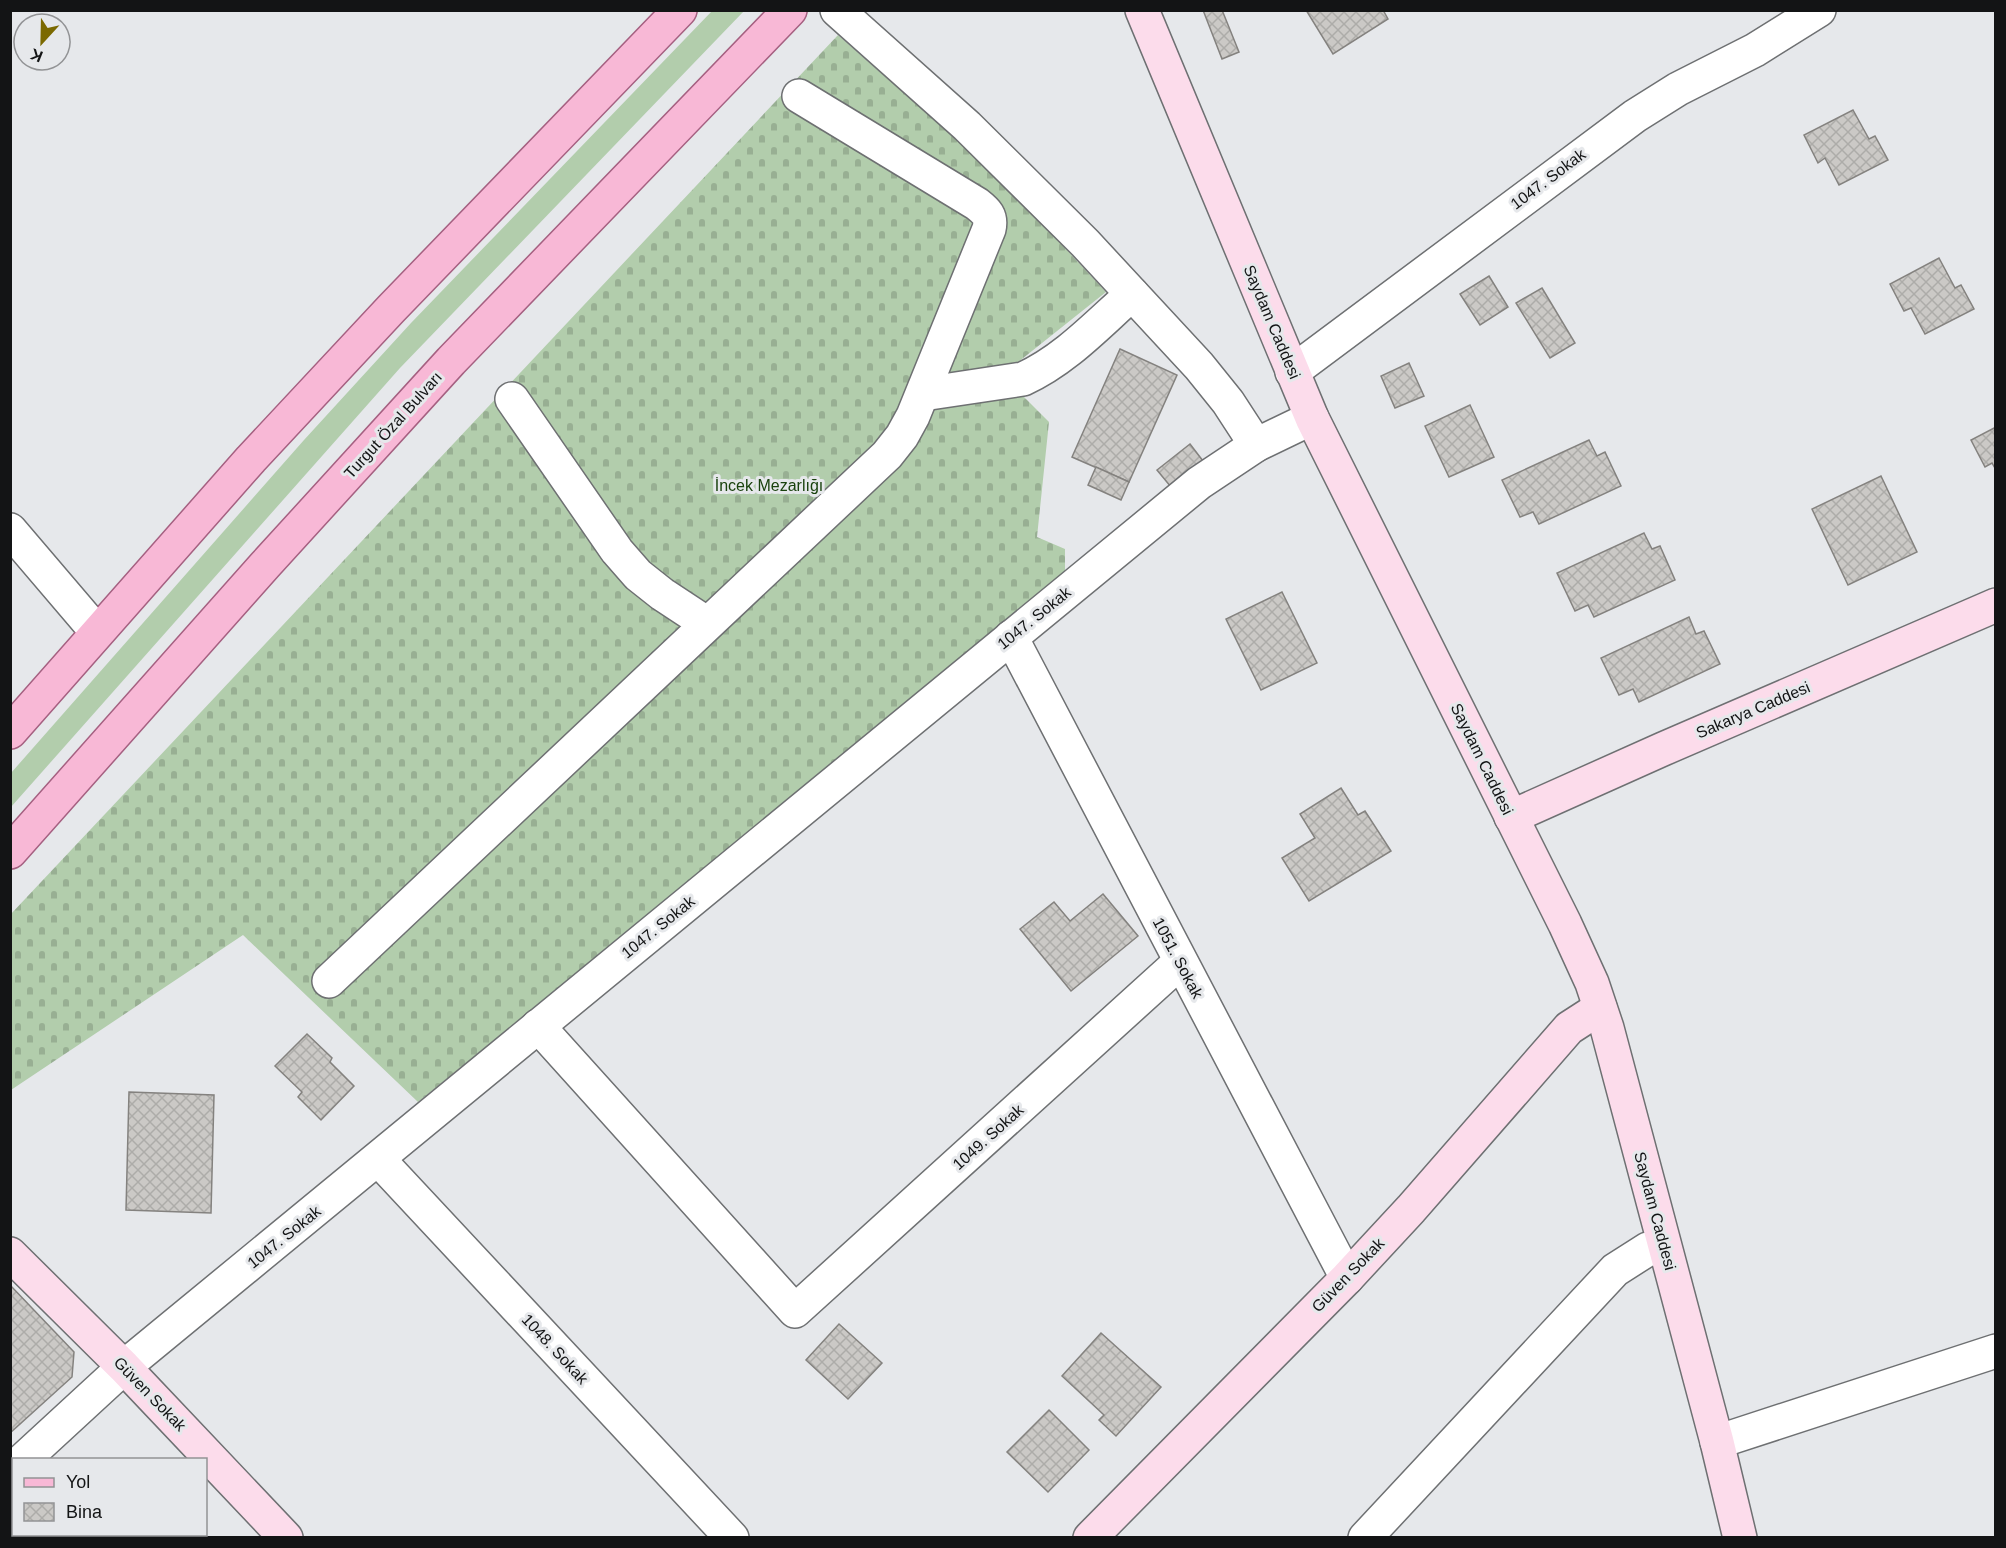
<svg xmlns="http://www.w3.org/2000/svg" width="2006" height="1548" font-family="Arial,sans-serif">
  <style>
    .grass { fill: #b2cdac }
    .cemetery { fill: url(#cemetery-stones) }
    .building { fill: url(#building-cross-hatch); stroke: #84827f; stroke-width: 1.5 }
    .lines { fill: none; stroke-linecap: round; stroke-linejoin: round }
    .street-casing { stroke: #6e7072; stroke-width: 36 }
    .secondary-casing { stroke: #6e7072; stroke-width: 36 }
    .primary-casing { stroke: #a56081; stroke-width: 36 }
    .street { stroke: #fff; stroke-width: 33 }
    .secondary { stroke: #fcdceb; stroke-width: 33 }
    .primary { stroke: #f8b8d6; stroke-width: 33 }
    .labels { text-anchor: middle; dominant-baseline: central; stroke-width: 6; stroke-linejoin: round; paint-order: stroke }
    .street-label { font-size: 16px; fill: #131415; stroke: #e6e8eb }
    .park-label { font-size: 16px; fill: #19420d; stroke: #e6e8eb }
  </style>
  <defs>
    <pattern id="cemetery-stones" width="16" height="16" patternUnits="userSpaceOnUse" patternTransform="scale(1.5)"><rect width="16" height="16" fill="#b2cdac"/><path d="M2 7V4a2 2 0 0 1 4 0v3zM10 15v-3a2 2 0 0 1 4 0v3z" fill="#98af93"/></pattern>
    <pattern id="building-cross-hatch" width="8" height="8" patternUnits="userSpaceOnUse" patternTransform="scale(1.5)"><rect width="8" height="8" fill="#cbc9c6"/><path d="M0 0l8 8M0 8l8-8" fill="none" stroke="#adaca9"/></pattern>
  </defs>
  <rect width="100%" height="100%" fill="#e6e8eb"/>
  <!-- grass -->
  <path class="grass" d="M 712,11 L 744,11 L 400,368 L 11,807 L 11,773 L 304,440 L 411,323 Z"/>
  <!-- cemetery -->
  <path class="cemetery" d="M 838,35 L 997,175 L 1106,292 L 1002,375 L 1049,422 L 1037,537 L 1065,549 L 1065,578 L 418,1102 L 243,935 L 11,1090 L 10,915 Z"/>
  <!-- building -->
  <g class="building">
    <path d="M 1203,10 L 1222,10 L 1239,52 L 1222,59 Z"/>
    <path d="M 1306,10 L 1383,10 L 1388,19 L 1333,54 Z"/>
    <path d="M 1853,110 L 1869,139 L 1875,136 L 1888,160 L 1839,185 L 1825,158 L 1818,163 L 1804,135 Z"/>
    <path d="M 1939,258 L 1955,288 L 1961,285 L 1974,309 L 1925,334 L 1911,308 L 1904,311 L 1890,284 Z"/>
    <path d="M 1489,276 L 1508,307 L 1480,325 L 1460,294 Z"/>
    <path d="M 1542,288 L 1575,343 L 1550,358 L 1516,303 Z"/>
    <path d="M 1120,349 L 1177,375 L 1129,482 L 1072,457 Z"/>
    <path d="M 1409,363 L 1424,396 L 1395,408 L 1381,376 Z"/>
    <path d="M 1470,405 L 1494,457 L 1449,477 L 1425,426 Z"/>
    <path d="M 1996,427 L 1996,470 L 1992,463 L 1985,467 L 1971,440 Z"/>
    <path d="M 1589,440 L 1597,456 L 1605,452 L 1621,486 L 1539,524 L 1533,512 L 1520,517 L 1502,480 Z"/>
    <path d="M 1190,444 L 1203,461 L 1171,487 L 1157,470 Z"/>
    <path d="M 1096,467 L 1129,482 L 1121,500 L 1088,485 Z"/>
    <path d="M 1881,476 L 1917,552 L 1848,585 L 1812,509 Z"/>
    <path d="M 1644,533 L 1652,549 L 1660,546 L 1675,580 L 1594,617 L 1588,605 L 1575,611 L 1557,573 Z"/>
    <path d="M 1282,592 L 1317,663 L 1261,690 L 1226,619 Z"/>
    <path d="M 1689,617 L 1696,634 L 1704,631 L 1720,664 L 1639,702 L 1633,689 L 1619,695 L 1601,658 Z"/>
    <path d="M 1341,788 L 1358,815 L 1365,811 L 1391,851 L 1309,901 L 1282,858 L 1315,838 L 1300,814 Z"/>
    <path d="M 1103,894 L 1138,936 L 1071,991 L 1020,929 L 1054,902 L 1070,921 Z"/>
    <path d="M 307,1034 L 332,1058 L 330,1062 L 354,1086 L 321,1120 L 298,1097 L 302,1092 L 275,1066 Z"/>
    <path d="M 129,1092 L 214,1095 L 211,1213 L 126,1210 Z"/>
    <path d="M 10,1285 L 74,1352 L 72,1377 L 10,1433 Z"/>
    <path d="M 839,1324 L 882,1363 L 848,1399 L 806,1360 Z"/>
    <path d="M 1101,1333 L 1161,1387 L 1116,1436 L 1099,1420 L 1104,1415 L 1062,1376 Z"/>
    <path d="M 1049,1410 L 1089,1450 L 1048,1492 L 1007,1452 Z"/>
  </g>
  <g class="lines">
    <!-- street casing -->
    <g class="street-casing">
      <g id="street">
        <path d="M 837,10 L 967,126 L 1085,243 L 1199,366 L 1228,402 L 1256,445"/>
        <path d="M 1292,372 L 1635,116 L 1678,89 L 1755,50 L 1819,10"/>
        <path d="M 923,394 L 1023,379 C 1065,360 1098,324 1132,294"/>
        <path d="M 512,399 L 617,551 L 638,575 L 662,594 L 706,623"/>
        <path d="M 10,530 L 97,632"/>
        <path d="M 1011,637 L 1347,1278"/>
        <path d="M 329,981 L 887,455 L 902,436 L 913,416 L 989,229 C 992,216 986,211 977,204 L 799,96"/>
        <path d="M 538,1026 L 795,1311 L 1180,962"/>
        <path d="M 379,1160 L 732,1538"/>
        <path d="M 1717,1442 L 1996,1351"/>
        <path d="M 23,1460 L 124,1367 L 1199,483 L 1256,445 L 1312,418"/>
        <path d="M 1365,1538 L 1615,1270 L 1648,1249 L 1664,1245"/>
      </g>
    </g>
    <!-- secondary casing -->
    <g class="secondary-casing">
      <g id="secondary">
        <path d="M 1142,10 L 1312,418 L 1565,924 L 1592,983 L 1607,1028 L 1717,1442 L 1740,1538"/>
        <path d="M 1511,817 L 1663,749 L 1996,605"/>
        <path d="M 10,1254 L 124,1367 L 286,1538"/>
        <path d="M 1090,1538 L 1347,1278 L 1411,1209 L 1569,1028 L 1600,1008"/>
      </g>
    </g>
    <!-- primary casing -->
    <g class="primary-casing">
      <g id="primary">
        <path d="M 10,732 L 251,459 L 391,309 L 680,10"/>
        <path d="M 10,852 L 265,565 L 451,361 L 790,10"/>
      </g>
    </g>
    <!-- street -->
    <use href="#street" class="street"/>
    <!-- secondary -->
    <use href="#secondary" class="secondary"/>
    <!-- primary -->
    <use href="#primary" class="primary"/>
  </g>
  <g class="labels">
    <!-- street labels -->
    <g class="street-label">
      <text transform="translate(1548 179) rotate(-37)">1047. Sokak</text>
      <text transform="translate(1272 322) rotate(67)">Saydam Caddesi</text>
      <text transform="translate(393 425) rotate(-48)">Turgut Özal Bulvarı</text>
      <text transform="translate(1034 618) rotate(-39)">1047. Sokak</text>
      <text transform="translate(1753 710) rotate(-23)">Sakarya Caddesi</text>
      <text transform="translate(1482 759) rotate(64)">Saydam Caddesi</text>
      <text transform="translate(658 927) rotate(-39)">1047. Sokak</text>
      <text transform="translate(1178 958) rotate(62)">1051. Sokak</text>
      <text transform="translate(988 1137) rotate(-42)">1049. Sokak</text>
      <text transform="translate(1655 1211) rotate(75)">Saydam Caddesi</text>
      <text transform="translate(284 1237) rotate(-39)">1047. Sokak</text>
      <text transform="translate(1348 1275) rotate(-46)">Güven Sokak</text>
      <text transform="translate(555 1349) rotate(47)">1048. Sokak</text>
      <text transform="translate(150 1394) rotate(46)">Güven Sokak</text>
    </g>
    <!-- park labels -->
    <g class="park-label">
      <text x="769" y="485">İncek Mezarlığı</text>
    </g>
  </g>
  <!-- border -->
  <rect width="2006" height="1548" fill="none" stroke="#131415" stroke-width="24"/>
  <!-- legend -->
  <rect x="12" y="1458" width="195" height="78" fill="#e6e8eb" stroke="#929395" stroke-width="1.5"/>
  <rect x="24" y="1478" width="30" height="9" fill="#f8b8d6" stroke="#929395" stroke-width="1.5"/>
  <text x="66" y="1488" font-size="18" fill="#131415">Yol</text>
  <rect x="24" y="1503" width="30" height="18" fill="url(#building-cross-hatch)" stroke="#929395" stroke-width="1.5"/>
  <text x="66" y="1518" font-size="18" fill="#131415">Bina</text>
  <!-- north arrow -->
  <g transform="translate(42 42) rotate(202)"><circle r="28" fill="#e6e8eb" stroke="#929395" stroke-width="1.5"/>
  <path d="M0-4.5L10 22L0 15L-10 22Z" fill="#7b6900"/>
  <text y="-9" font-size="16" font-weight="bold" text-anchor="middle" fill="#131415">K</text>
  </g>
</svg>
